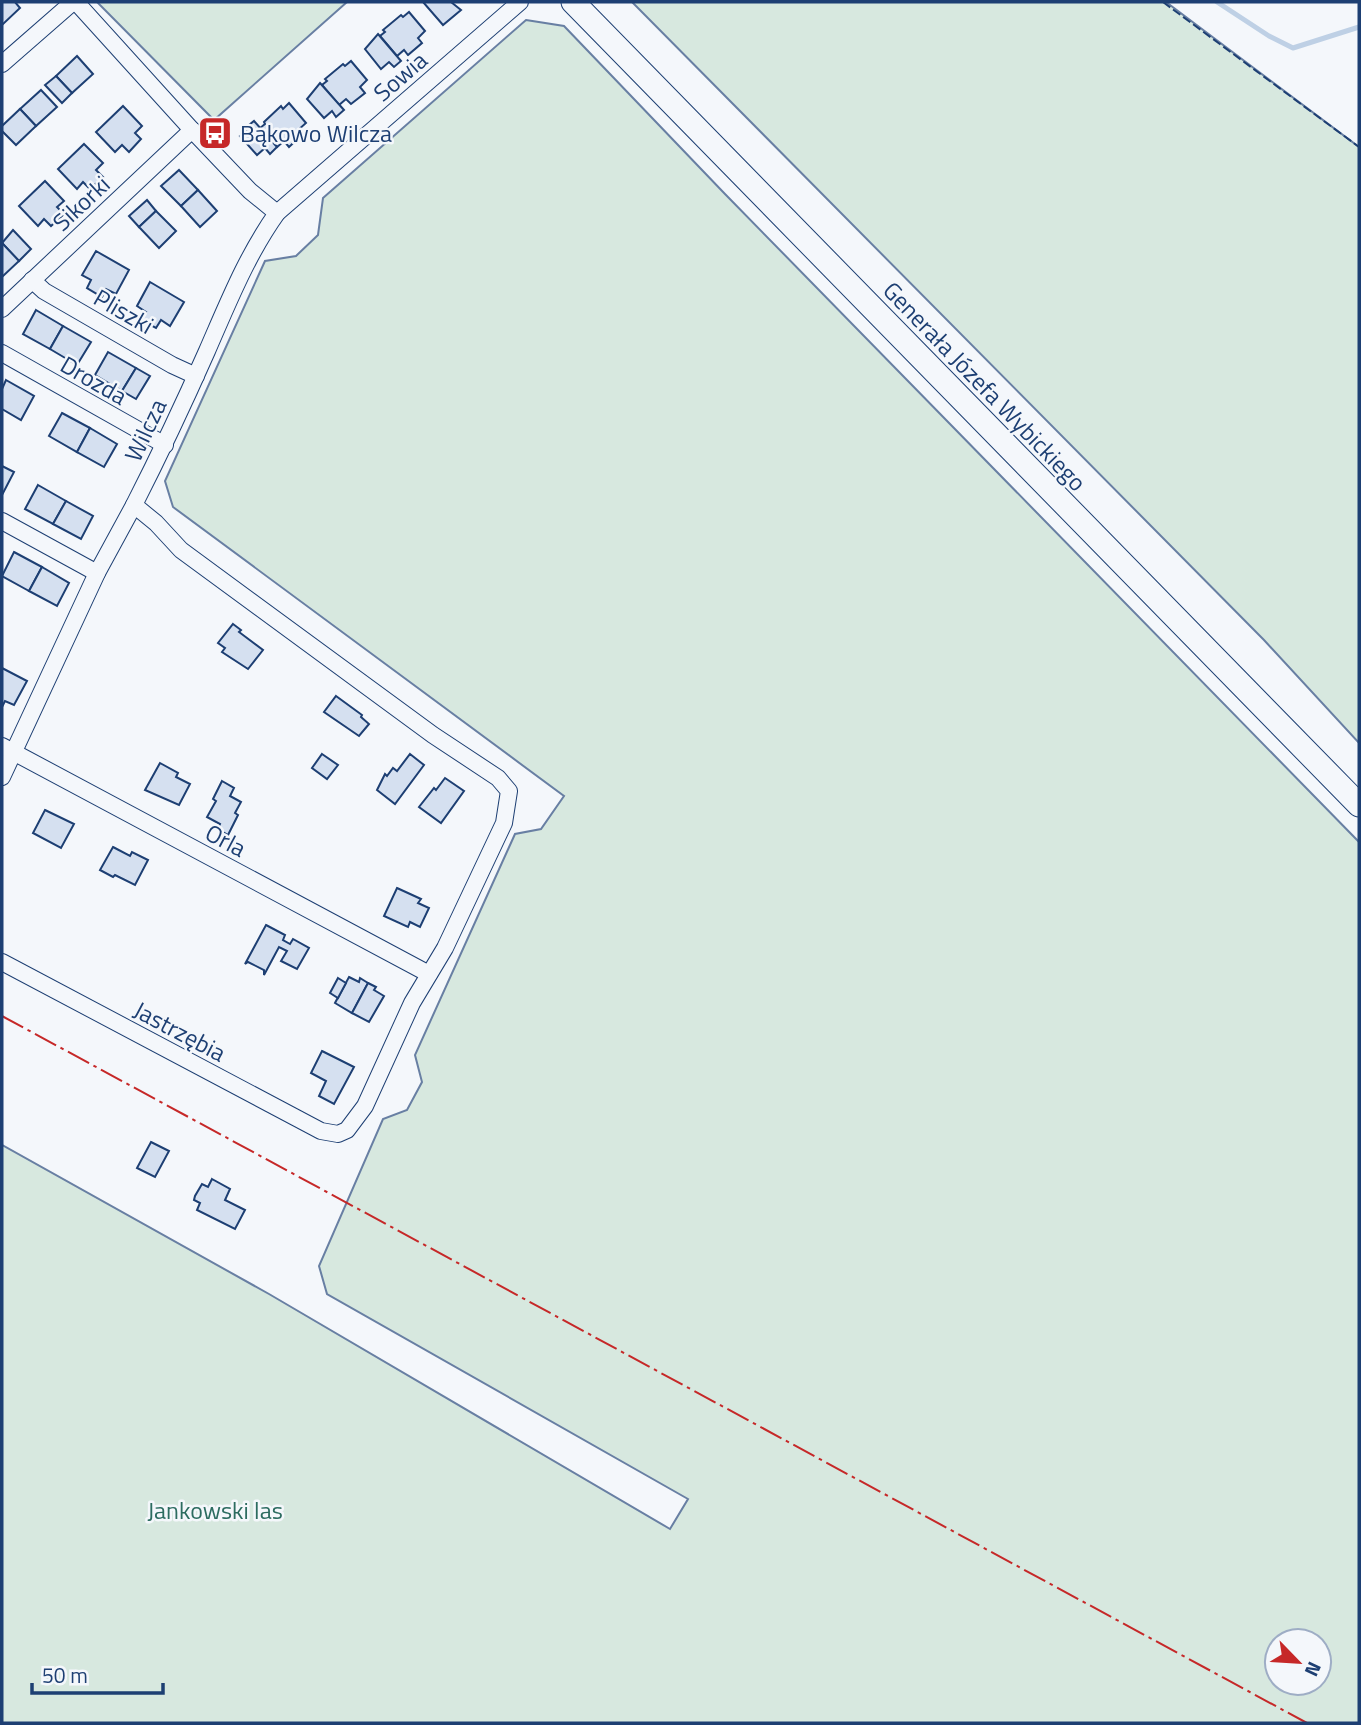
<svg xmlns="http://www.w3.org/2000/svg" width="1361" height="1725" font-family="'Titillium Web',sans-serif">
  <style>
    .green { fill: #d7e8df; stroke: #687fa3; stroke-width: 2; fill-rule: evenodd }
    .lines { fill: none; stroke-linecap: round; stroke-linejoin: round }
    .stream { stroke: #bed0e5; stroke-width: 5 }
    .building { fill: #d5e0f0; stroke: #1d3f73; stroke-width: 2 }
    .street-casing { stroke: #1d3f73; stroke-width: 18 }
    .secondary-casing { stroke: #1d3f73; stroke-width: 25 }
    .street { stroke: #f4f7fb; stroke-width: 16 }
    .secondary { stroke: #f4f7fb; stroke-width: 23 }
    .fence { stroke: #1d3f73; stroke-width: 2; stroke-dasharray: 9 3.5; stroke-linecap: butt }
    .power { stroke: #c62828; stroke-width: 2; stroke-dasharray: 24 5 3.5 5; stroke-linecap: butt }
    .labels { text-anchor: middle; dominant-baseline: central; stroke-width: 5; stroke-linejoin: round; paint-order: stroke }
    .street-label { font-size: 24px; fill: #1d3f73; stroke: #f4f7fb }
    .poi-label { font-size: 24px; fill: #1d3f73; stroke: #f4f7fb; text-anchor: start }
    .park-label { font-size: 24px; fill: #2c6c60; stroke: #f4f7fb }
  </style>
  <rect width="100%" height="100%" fill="#f4f7fb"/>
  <!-- green -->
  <g class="green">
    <path d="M 97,2 L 347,2 L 214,120 Z"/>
    <path d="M 632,2 L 1166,2 L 1359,147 L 1359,743 L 1264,640 Z"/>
    <path d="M 526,20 L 564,26 L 725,194 L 1359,842 L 1359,1723 L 2,1723 L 2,1145 L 269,1294 L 670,1529 L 688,1499 L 327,1294 L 319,1266 L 383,1119 L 407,1110 L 422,1082 L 415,1055 L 515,834 L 541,829 L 564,796 L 173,507 L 165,481 L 265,261 L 296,256 L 318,235 L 323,198 ZM 1277,1641 L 1319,1641 L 1319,1683 L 1277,1683 Z"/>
  </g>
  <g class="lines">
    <!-- stream -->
    <path class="stream" d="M 1217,2 L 1269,36 L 1293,48 L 1359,27"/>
  </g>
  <!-- building -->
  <g class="building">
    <path d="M 2,2 L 15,2 L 20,8 L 2,25 Z"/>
    <path d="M 423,2 L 451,2 L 461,10 L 443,25 Z"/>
    <path d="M 409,12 L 425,31 L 418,38 L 422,43 L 408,55 L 404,50 L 397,56 L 380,36 L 385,32 L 383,30 L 401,15 L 403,17 Z"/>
    <path d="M 378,34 L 401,61 L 394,67 L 389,62 L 381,69 L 365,49 Z"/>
    <path d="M 77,56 L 93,74 L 72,93 L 56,76 Z"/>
    <path d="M 351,61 L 367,80 L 360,87 L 365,93 L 351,104 L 346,99 L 339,105 L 322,85 L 327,81 L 325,79 L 343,64 L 345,66 Z"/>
    <path d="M 56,76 L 72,93 L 62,103 L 45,85 Z"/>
    <path d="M 320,83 L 344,110 L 336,117 L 332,111 L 324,118 L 307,99 Z"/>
    <path d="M 41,90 L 57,107 L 36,126 L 20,109 Z"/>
    <path d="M 289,103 L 306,123 L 298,130 L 302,135 L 289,147 L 284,141 L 277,147 L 260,128 L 265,124 L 264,122 L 281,106 L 283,109 Z"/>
    <path d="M 123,106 L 142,126 L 135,133 L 141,139 L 129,152 L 122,145 L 115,152 L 96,132 Z"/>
    <path d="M 20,109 L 36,126 L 16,145 L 2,131 L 2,126 Z"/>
    <path d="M 254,121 L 277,147 L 270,154 L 265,148 L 257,155 L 240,136 L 246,131 L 244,129 Z"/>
    <path d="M 84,144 L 103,163 L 96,170 L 103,177 L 90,189 L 83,182 L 77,189 L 58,169 Z"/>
    <path d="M 179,170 L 198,190 L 181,206 L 161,186 Z"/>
    <path d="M 45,181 L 64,201 L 57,207 L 64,214 L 51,226 L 44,219 L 38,226 L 19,206 Z"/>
    <path d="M 198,190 L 217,211 L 200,227 L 181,206 Z"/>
    <path d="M 147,200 L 156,211 L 139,227 L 129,216 Z"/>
    <path d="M 156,211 L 176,231 L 159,248 L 139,227 Z"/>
    <path d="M 13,230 L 31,249 L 19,261 L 2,243 Z"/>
    <path d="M 2,243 L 19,261 L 2,277 Z"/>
    <path d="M 96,251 L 129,270 L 116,294 L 106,289 L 102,297 L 87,288 L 91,280 L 82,275 Z"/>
    <path d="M 150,282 L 184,302 L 170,326 L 161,320 L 156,328 L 141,320 L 146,312 L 137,306 Z"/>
    <path d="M 36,310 L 63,326 L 50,349 L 23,334 Z"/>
    <path d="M 63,326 L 91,342 L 77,365 L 50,349 Z"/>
    <path d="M 108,352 L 136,368 L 122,391 L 95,375 Z"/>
    <path d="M 136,368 L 150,376 L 136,399 L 122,391 Z"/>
    <path d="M 6,380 L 34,396 L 21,420 L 2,409 L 2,389 Z"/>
    <path d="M 62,413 L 90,428 L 77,452 L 49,436 Z"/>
    <path d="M 90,428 L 117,444 L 104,467 L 77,452 Z"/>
    <path d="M 2,466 L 14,472 L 2,495 Z"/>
    <path d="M 38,485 L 66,501 L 53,524 L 25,509 Z"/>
    <path d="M 66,501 L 93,516 L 81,539 L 53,524 Z"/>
    <path d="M 14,552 L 42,567 L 29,591 L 2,576 Z"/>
    <path d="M 42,567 L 69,583 L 57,606 L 29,591 Z"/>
    <path d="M 233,624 L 241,630 L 239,632 L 263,650 L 248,669 L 222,652 L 225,648 L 218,643 Z"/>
    <path d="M 2,668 L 27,681 L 14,705 L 5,701 L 2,707 Z"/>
    <path d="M 336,696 L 362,715 L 361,717 L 369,724 L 359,736 L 324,712 Z"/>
    <path d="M 322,754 L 338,765 L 327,779 L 312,768 Z"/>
    <path d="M 410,754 L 424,765 L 395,804 L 377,790 L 385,774 L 387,776 L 393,768 L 397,771 Z"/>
    <path d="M 160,763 L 178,773 L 176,777 L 190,784 L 179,805 L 145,790 Z"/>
    <path d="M 445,778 L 464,791 L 441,823 L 419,807 L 434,788 L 436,790 Z"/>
    <path d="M 222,781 L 234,788 L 230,796 L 241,802 L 235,813 L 238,815 L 228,835 L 218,829 L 220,824 L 207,817 L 216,801 L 213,799 Z"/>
    <path d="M 45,810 L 74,824 L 61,848 L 33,833 Z"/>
    <path d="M 113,847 L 130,856 L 132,852 L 148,860 L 135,885 L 115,875 L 113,877 L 100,870 Z"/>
    <path d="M 397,888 L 421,899 L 418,903 L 429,908 L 420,927 L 410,922 L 408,927 L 384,916 Z"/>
    <path d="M 266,925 L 285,935 L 283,940 L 290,944 L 293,939 L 309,948 L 297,969 L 281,961 L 287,951 L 279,947 L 264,975 L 264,970 L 248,962 L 245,964 Z"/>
    <path d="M 349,977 L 359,982 L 360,978 L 368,983 L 352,1013 L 335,1003 Z"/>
    <path d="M 338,978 L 346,983 L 338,998 L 330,993 Z"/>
    <path d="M 368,983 L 376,987 L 374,990 L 384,996 L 369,1022 L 352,1013 Z"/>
    <path d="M 322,1051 L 354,1067 L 334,1104 L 319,1096 L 326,1081 L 311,1073 Z"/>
    <path d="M 151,1142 L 169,1151 L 155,1177 L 137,1168 Z"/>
    <path d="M 212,1179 L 230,1189 L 225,1200 L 245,1210 L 235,1229 L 197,1210 L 200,1203 L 194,1200 L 195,1196 L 202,1184 L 208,1187 Z"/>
  </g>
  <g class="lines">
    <!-- street casing -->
    <g class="street-casing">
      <g id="street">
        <path d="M 76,2 L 192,130 L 250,191 L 277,213"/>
        <path d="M 2,64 L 73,2"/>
        <path d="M 32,280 L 44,291 L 172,365 L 196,376"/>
        <path d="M 2,309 L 192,130"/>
        <path d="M 2,353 L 165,445"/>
        <path d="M 2,521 L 97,573"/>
        <path d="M 2,746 L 429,974"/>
        <path d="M 2,777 L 97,573 L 134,505"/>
        <path d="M 2,962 L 321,1131 L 338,1134 L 347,1130 L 365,1106 L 412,1003 L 445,948 L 504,823 L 509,791 L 498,778 L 433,735 L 181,550 L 156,523 L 134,505 C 160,454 184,403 207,351 C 228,303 247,255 277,213 L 520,2"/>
      </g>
    </g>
    <!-- secondary casing -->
    <g class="secondary-casing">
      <path id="secondary" d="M 573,2 L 1359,805"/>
    </g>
    <!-- street -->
    <use href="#street" class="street"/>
    <!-- secondary -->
    <use href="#secondary" class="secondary"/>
    <!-- fence -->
    <path class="fence" d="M 1163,2 L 1359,147"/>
    <!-- power -->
    <path class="power" d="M 2,1016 L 1307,1723"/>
  </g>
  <!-- icons -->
  <defs>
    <g id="bus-square" transform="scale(1.75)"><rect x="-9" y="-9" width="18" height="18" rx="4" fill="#c62828" stroke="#f4f7fb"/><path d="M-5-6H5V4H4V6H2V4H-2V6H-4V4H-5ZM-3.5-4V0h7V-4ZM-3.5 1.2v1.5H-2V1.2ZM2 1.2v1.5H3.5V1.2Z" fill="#fff"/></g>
  </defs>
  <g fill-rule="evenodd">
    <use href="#bus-square" x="215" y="133"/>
  </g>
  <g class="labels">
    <!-- street labels -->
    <g class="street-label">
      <text transform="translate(400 76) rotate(-41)">Sowia</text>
      <text transform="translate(81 203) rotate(-43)">Sikorki</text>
      <text transform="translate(124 311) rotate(30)">Pliszki</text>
      <text transform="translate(94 380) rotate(30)">Drozda</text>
      <text transform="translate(985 386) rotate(46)">Generała Józefa Wybickiego</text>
      <text transform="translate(145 430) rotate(-65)">Wilcza</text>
      <text transform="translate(226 840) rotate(28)">Orla</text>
      <text transform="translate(180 1031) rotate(28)">Jastrzębia</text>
    </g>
    <!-- poi labels -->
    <g class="poi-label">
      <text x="240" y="133">Bąkowo Wilcza</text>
    </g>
    <!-- park labels -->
    <g class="park-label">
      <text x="215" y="1510">Jankowski las</text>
    </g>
  </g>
  <!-- border -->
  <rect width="1361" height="1725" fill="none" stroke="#1d3f73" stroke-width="7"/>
  <!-- north arrow -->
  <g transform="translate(1298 1662) rotate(115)"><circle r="33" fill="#f4f7fb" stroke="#9eadc5" stroke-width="2"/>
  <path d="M0-5L12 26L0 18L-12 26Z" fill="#c62828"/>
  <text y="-10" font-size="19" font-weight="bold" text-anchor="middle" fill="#1d3f73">N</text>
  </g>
  <!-- scale -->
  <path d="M32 1683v10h131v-10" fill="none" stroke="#1d3f73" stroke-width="3.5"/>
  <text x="42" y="1683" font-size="21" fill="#1d3f73" stroke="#f4f7fb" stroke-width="5" paint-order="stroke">50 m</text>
</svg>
